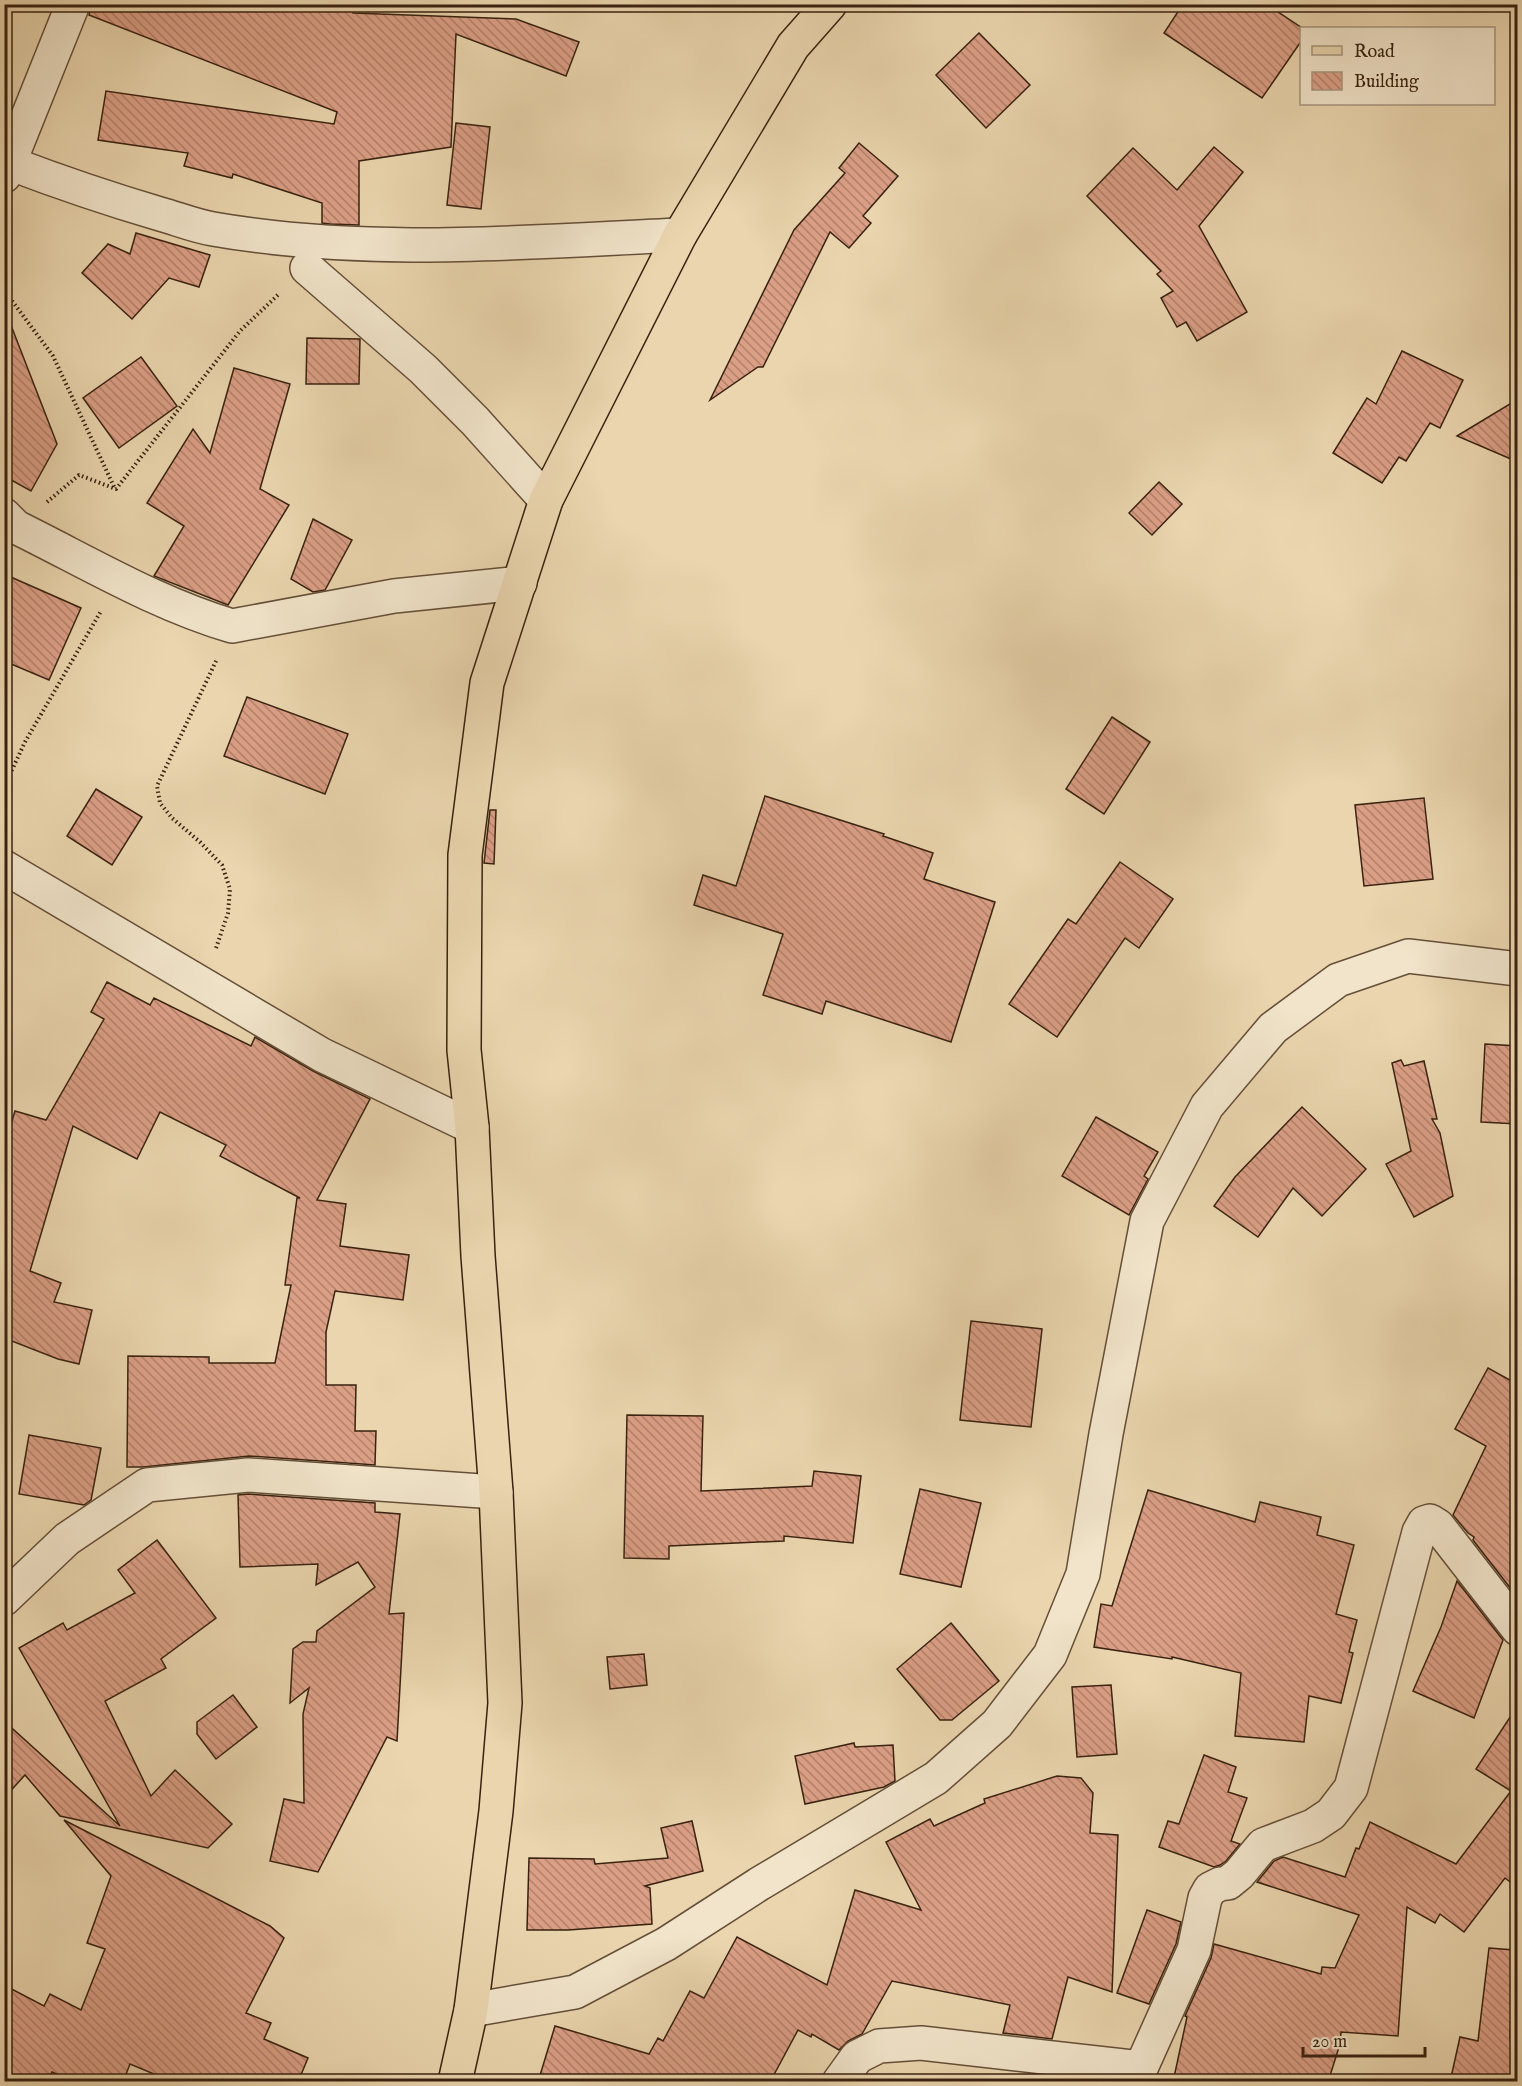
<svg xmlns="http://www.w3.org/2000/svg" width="1522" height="2086" font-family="'IM FELL English',serif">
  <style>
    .building { fill: url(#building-back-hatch); stroke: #392210; stroke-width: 1.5 }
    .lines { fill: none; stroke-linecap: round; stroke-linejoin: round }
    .minor-casing { stroke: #654f38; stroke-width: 36 }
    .primary-casing { stroke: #392210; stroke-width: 36 }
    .path { stroke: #392210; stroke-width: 4; stroke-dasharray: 1.5 3; stroke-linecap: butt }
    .minor { stroke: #f1e4ca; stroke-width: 33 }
    .primary { stroke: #ead5ae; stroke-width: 33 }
  </style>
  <defs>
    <pattern id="building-back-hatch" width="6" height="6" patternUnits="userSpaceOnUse" patternTransform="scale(1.5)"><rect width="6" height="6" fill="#db9f86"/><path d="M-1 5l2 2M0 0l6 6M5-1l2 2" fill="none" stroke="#b3816c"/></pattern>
  </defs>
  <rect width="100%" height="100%" fill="#ead5ae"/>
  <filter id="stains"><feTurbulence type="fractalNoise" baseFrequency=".00333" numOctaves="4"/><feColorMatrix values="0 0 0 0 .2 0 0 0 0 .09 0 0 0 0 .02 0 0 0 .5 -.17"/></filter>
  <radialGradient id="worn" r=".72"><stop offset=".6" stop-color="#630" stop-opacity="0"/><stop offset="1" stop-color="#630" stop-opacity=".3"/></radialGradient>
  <!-- building -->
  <g class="building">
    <path d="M 91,4 L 352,4 L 353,13 L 516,19 L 579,42 L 566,76 L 456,34 L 451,147 L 359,161 L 359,225 L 330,224 L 322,223 L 322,203 L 233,174 L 232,178 L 184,166 L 188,153 L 98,140 L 106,91 L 334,124 L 337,112 L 89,15 Z"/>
    <path d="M 1183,4 L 1266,4 L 1302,28 L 1302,40 L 1262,98 L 1164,33 Z"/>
    <path d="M 979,33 L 1030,85 L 986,128 L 936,75 Z"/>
    <path d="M 456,123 L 490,127 L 481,209 L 447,205 Z"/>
    <path d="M 859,143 L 898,176 L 863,216 L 871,223 L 849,248 L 830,232 L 763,367 L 758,367 L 710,400 L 794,230 L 845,173 L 839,168 Z"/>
    <path d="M 1214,147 L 1243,172 L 1199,226 L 1247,312 L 1197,341 L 1186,322 L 1177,327 L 1161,298 L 1173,291 L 1157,274 L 1161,271 L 1087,196 L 1133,148 L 1177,190 Z"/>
    <path d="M 136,233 L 210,255 L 199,287 L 169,278 L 132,319 L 82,273 L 108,244 L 130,254 Z"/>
    <path d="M 7,315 L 57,444 L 31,491 L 4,476 L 4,316 Z"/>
    <path d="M 307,338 L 360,339 L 359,384 L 306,384 Z"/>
    <path d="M 1402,351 L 1463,380 L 1440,428 L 1430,423 L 1406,461 L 1399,457 L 1382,483 L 1333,453 L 1367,398 L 1376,404 Z"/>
    <path d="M 141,357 L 177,406 L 119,448 L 83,398 Z"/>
    <path d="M 234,368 L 290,384 L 260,489 L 289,505 L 228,605 L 154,576 L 184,526 L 147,503 L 193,429 L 210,453 Z"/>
    <path d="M 1518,399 L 1518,462 L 1457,436 Z"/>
    <path d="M 1159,482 L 1182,504 L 1152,535 L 1129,513 Z"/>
    <path d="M 313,519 L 352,540 L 325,590 L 313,592 L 291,579 Z"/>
    <path d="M 4,574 L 81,608 L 49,680 L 4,661 Z"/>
    <path d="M 247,697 L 348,734 L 325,794 L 224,756 Z"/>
    <path d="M 1112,717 L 1150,742 L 1104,814 L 1066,789 Z"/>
    <path d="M 96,789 L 142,817 L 112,865 L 67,836 Z"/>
    <path d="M 765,796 L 884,834 L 883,836 L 933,853 L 924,879 L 995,902 L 951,1042 L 826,1001 L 822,1014 L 763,995 L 783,934 L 694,905 L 703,875 L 736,886 Z"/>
    <path d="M 1424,798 L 1433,879 L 1364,886 L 1355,805 Z"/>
    <path d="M 490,810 L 496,810 L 494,864 L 484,863 Z"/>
    <path d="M 1120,862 L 1173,899 L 1139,948 L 1125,938 L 1057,1037 L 1009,1004 L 1068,919 L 1076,924 Z"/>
    <path d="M 107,982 L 150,1005 L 154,998 L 251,1046 L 255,1037 L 313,1071 L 370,1099 L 317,1200 L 346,1204 L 340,1246 L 409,1255 L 403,1300 L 335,1291 L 326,1332 L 326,1385 L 356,1385 L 355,1431 L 376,1431 L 375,1465 L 249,1456 L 143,1467 L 127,1467 L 128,1356 L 209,1357 L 209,1363 L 275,1363 L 291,1285 L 285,1285 L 297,1198 L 300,1198 L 220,1156 L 226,1145 L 160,1112 L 137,1159 L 73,1126 L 30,1271 L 61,1283 L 54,1302 L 92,1310 L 79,1364 L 58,1359 L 4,1338 L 4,1147 L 15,1111 L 46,1120 L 104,1019 L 91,1012 Z"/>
    <path d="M 1485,1044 L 1518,1046 L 1518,1124 L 1481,1122 Z"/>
    <path d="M 1401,1060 L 1404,1066 L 1424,1061 L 1437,1119 L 1432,1119 L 1440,1133 L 1453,1196 L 1414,1217 L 1386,1164 L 1411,1151 L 1392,1063 Z"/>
    <path d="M 1302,1107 L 1366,1169 L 1322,1216 L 1293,1188 L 1258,1237 L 1214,1206 L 1235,1177 Z"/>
    <path d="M 1096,1117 L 1158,1152 L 1144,1176 L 1148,1179 L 1129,1215 L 1062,1176 Z"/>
    <path d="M 971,1321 L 1042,1329 L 1031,1427 L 960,1420 Z"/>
    <path d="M 1488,1368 L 1515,1383 L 1518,1379 L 1518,1598 L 1473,1540 L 1474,1537 L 1468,1533 L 1453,1515 L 1486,1446 L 1455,1429 Z"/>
    <path d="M 627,1415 L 703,1416 L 701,1491 L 812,1486 L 814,1471 L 861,1476 L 853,1543 L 784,1536 L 784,1541 L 669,1546 L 669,1559 L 624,1558 Z"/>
    <path d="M 29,1435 L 101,1448 L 91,1500 L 84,1505 L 19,1494 Z"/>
    <path d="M 920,1489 L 981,1503 L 961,1587 L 900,1574 Z"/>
    <path d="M 1148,1490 L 1255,1522 L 1260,1502 L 1321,1517 L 1317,1535 L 1354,1545 L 1336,1614 L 1357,1620 L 1349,1652 L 1353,1653 L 1341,1703 L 1309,1696 L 1304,1742 L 1235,1736 L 1241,1673 L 1172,1657 L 1172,1659 L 1094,1647 L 1101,1604 L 1112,1606 Z"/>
    <path d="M 248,1494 L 375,1503 L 375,1512 L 400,1514 L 389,1614 L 404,1613 L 397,1741 L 387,1737 L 318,1872 L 270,1861 L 284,1799 L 304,1803 L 303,1714 L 309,1688 L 290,1703 L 293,1649 L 303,1642 L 316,1642 L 317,1631 L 375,1587 L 358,1562 L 316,1585 L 318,1564 L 240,1567 L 238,1495 Z"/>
    <path d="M 157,1540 L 216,1618 L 161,1659 L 166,1668 L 105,1701 L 151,1796 L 175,1770 L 232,1824 L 208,1848 L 60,1816 L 25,1775 L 4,1798 L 4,1721 L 120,1826 L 19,1648 L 63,1623 L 67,1630 L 135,1593 L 118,1570 Z"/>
    <path d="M 1457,1581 L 1503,1640 L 1474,1718 L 1413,1691 L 1441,1627 Z"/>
    <path d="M 951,1623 L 999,1681 L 952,1720 L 940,1720 L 897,1669 Z"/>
    <path d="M 644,1654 L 647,1685 L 610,1689 L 607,1657 Z"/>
    <path d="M 1111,1685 L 1117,1754 L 1077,1757 L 1072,1687 Z"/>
    <path d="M 233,1695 L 257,1727 L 216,1759 L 197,1734 L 197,1722 Z"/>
    <path d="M 1518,1705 L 1518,1888 L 1505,1878 L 1464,1932 L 1440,1914 L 1435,1923 L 1407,1907 L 1398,2036 L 1341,2032 L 1340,2044 L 1328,2082 L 1173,2082 L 1187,2017 L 1185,2016 L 1211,1958 L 1214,1944 L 1321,1974 L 1322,1967 L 1335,1968 L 1359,1915 L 1257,1882 L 1274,1861 L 1283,1857 L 1345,1877 L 1356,1848 L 1359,1849 L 1370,1822 L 1456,1864 L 1511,1791 L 1476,1769 Z"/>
    <path d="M 854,1743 L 855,1747 L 893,1745 L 895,1781 L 884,1787 L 805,1804 L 795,1756 Z"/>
    <path d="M 1204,1755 L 1236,1767 L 1228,1792 L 1247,1798 L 1231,1841 L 1240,1844 L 1226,1861 L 1220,1865 L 1214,1867 L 1159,1847 L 1168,1821 L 1179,1824 Z"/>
    <path d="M 1057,1776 L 1081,1778 L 1093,1793 L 1090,1833 L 1118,1835 L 1112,1992 L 1068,1977 L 1052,2039 L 1003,2033 L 1010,2005 L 892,1981 L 862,2034 L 848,2041 L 839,2050 L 812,2034 L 811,2037 L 798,2030 L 770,2082 L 538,2082 L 555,2026 L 649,2054 L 658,2038 L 663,2041 L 690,1991 L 704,1998 L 737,1937 L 827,1985 L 855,1890 L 921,1910 L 886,1842 L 930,1819 L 934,1826 L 985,1803 L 984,1799 Z"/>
    <path d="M 64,1820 L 270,1926 L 284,1938 L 246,2013 L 271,2023 L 264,2039 L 308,2058 L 298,2082 L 173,2082 L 130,2064 L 123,2082 L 75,2082 L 52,2072 L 47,2082 L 4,2082 L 4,1985 L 44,2006 L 50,1994 L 81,2010 L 105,1949 L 87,1943 L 111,1876 Z"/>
    <path d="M 692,1821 L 703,1871 L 645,1886 L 650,1888 L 652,1924 L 568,1930 L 527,1930 L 529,1858 L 594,1859 L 595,1864 L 668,1858 L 661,1828 Z"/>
    <path d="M 1147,1910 L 1181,1922 L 1176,1944 L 1149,2004 L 1117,1993 Z"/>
    <path d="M 1489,1948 L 1514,1950 L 1510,2038 L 1518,2038 L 1518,2082 L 1450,2082 L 1460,2037 L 1478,2041 Z"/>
  </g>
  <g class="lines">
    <!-- minor casing -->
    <g class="minor-casing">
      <g id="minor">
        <path d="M 9,163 C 59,182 109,199 160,214 C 178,219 195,226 213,229 C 367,256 525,242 680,235"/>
        <path d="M 4,176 L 73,4"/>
        <path d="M 307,268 L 423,369 L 475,421 L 546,500"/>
        <path d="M 4,515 L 16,527 C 87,562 157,604 232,626 L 394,596 L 520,583"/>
        <path d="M 4,867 L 322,1055 L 472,1127"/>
        <path d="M 4,1599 L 67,1539 L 147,1485 L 248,1475 L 496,1492"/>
        <path d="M 471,2010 L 575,1992 L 666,1944 L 759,1884 L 936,1778 L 997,1724 L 1050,1655 L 1083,1574 L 1106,1434 L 1147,1221 L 1207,1106 L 1273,1028 L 1338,980 L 1408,956 L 1518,969"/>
        <path d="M 839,2082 L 857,2057 L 879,2046 L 921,2043 L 1141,2068"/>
        <path d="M 1137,2082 L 1141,2068 L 1194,1950 L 1205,1898 L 1210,1889 L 1220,1884 L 1228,1883 L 1239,1874 L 1263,1845 L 1313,1826 L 1331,1814 L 1351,1788 L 1419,1532 L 1424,1523 L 1430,1521 L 1438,1526 L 1518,1629"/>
      </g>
    </g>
    <!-- primary casing -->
    <g class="primary-casing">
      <path id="primary" d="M 455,2082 L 471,2010 L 496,1811 L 505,1703 L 496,1492 L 478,1256 L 472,1127 L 464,1050 L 465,855 L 487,683 L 546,500 L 680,235 L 793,46 L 830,4"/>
    </g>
    <!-- path -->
    <g class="path">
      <path d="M 4,290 L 53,356 L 115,489"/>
      <path d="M 47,502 L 79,475 L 116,489 L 240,331 L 280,293"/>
      <path d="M 4,787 L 25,742 L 101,611"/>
      <path d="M 216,948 L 228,913 L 230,889 L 222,865 L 200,842 L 172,818 L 160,803 L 157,786 L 217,659"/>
    </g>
    <!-- minor -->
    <use href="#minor" class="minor"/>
    <!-- primary -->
    <use href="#primary" class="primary"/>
  </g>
  <!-- margin -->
  <rect width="1522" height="2086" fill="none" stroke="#ead5ae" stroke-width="24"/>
  <rect x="6" y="6" width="1510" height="2074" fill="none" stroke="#392210" stroke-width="3"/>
  <rect x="12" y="12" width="1498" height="2062" fill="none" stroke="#392210" stroke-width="1.5"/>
  <!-- legend -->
  <rect x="1300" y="27" width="195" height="78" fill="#f1e4ca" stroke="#a79680" stroke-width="1.5"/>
  <rect x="1312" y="46" width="30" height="9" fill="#ead5ae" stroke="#a79680" stroke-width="1.5"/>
  <text x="1354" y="57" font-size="18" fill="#392210">Road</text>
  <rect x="1312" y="72" width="30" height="18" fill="url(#building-back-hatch)" stroke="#a79680" stroke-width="1.5"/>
  <text x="1354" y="87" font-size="18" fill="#392210">Building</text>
  <!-- scale -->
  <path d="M1303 2047v9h122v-9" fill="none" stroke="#392210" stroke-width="3"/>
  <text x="1312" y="2047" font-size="18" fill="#392210" stroke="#f1e4ca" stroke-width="4.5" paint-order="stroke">20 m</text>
  <rect width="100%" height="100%" filter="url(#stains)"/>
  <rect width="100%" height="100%" fill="url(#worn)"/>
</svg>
